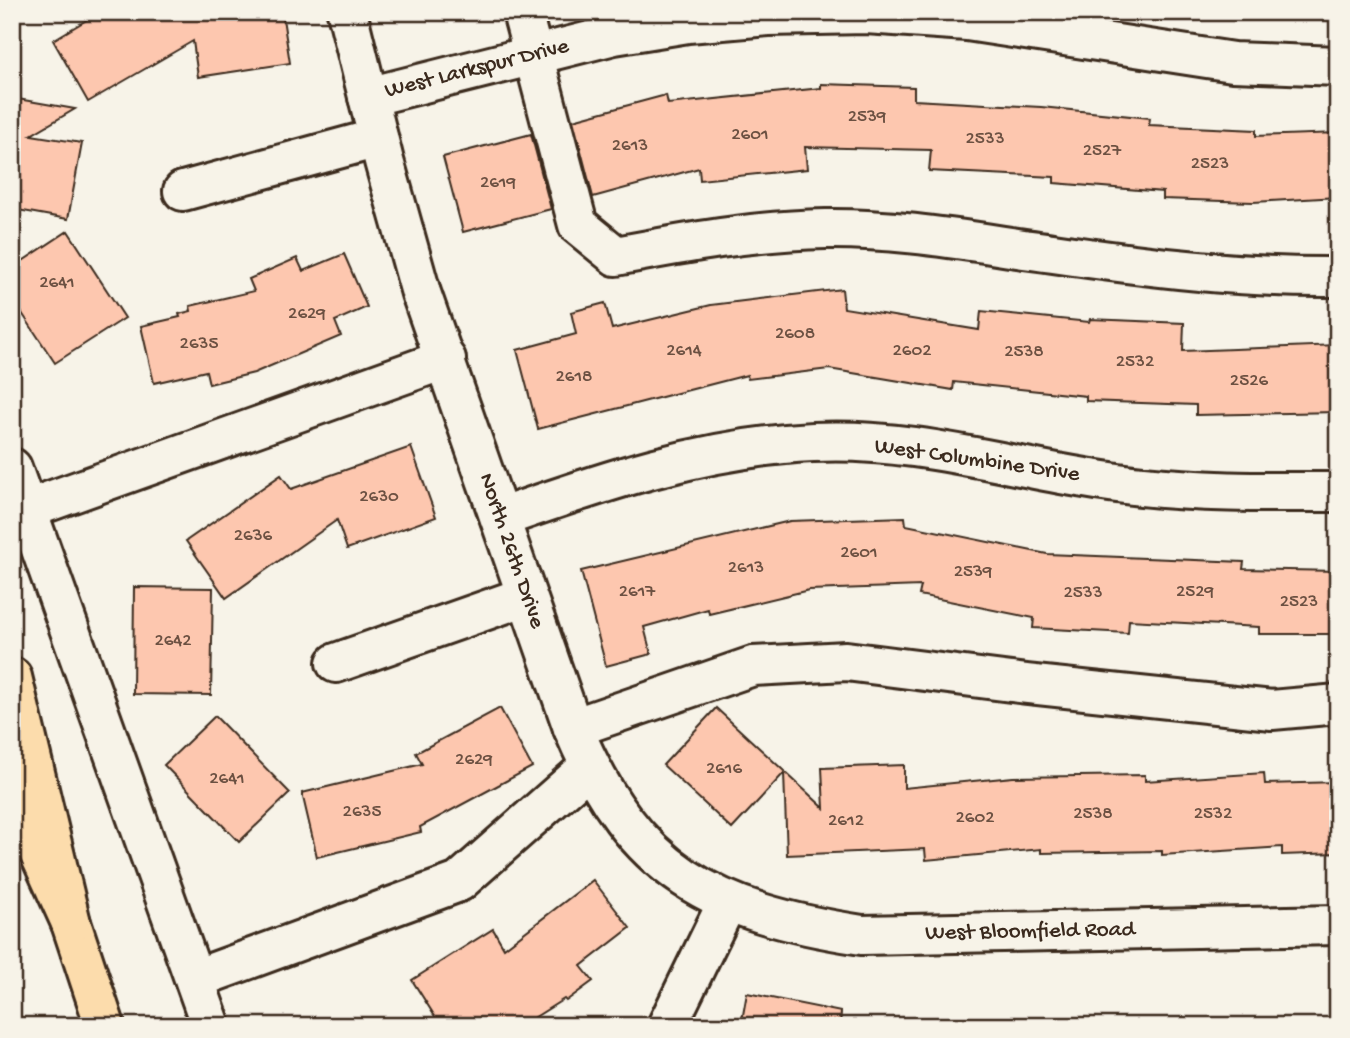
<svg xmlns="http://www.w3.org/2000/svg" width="1350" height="1038" font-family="'Gochi Hand',sans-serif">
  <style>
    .building { fill: #fdc7af; stroke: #3b2a1e; stroke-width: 2 }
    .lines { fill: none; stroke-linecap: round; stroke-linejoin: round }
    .minor-casing { stroke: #3b2a1e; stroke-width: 44 }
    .major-casing { stroke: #3b2a1e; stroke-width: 44 }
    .highway-casing { stroke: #3b2a1e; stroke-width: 44 }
    .minor { stroke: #f7f3e8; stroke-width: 38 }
    .major { stroke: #fcdcac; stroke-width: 38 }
    .highway { stroke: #fcdcac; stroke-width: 38 }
    .labels { text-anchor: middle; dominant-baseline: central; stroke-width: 5; stroke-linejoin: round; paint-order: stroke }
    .number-label { font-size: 19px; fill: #6c5142 }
    .street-label { font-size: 23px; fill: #3b2a1e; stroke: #f7f3e8 }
  </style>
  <rect width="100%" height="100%" fill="#f7f3e8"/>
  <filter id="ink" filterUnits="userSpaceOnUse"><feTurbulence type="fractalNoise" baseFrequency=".0143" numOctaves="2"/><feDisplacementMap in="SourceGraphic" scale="14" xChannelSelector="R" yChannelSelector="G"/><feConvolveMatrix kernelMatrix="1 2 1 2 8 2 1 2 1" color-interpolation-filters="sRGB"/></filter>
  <g filter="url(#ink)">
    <!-- building -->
    <g class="building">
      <path d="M 100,12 L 282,12 L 290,63 L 198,77 L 193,41 L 88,102 L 53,40 Z"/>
      <path d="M 821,84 L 914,87 L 914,100 L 1041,107 L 1150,118 L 1149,125 L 1256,130 L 1256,136 L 1338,133 L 1338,197 L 1253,202 L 1163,199 L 1163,192 L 1054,183 L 1054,177 L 929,171 L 931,150 L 805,147 L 807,169 L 700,180 L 699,168 L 593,197 L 573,120 L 666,95 L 668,104 L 821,88 Z"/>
      <path d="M 12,98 L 75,109 L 31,135 L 82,143 L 68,219 L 12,209 Z"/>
      <path d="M 531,134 L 551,209 L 463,232 L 443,157 Z"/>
      <path d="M 68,231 L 125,318 L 55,363 L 12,298 L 12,268 Z"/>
      <path d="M 344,254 L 367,307 L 335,321 L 341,336 L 254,373 L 209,384 L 206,371 L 154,383 L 141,326 L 180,317 L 179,314 L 191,311 L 190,306 L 254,291 L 249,279 L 297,258 L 303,271 Z"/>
      <path d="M 842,289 L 844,308 L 979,330 L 981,311 L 1089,322 L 1090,319 L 1184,323 L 1183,351 L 1338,345 L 1338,412 L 1196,415 L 1196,405 L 1086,401 L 1086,396 L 954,382 L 953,390 L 829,369 L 748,379 L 747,375 L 538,429 L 517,350 L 576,334 L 571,312 L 605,303 L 612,329 L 711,305 Z"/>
      <path d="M 411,447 L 436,517 L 347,549 L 337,520 L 226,598 L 186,541 L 281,475 L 291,489 Z"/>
      <path d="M 905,517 L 906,525 L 1047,554 L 1244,562 L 1243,569 L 1338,571 L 1338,634 L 1259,634 L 1259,627 L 1129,620 L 1128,633 L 1033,628 L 1034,618 L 919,595 L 921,586 L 809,590 L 709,614 L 708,609 L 644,627 L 651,654 L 606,666 L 581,571 L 790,521 Z"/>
      <path d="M 134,587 L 213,588 L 211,695 L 133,694 Z"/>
      <path d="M 500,708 L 532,767 L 420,827 L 421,832 L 317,857 L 302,793 L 422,764 L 416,753 Z"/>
      <path d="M 716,708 L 824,808 L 822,768 L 904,765 L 904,788 L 1013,777 L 1145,775 L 1145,781 L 1264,773 L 1265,784 L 1338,782 L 1338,853 L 1282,855 L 1282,847 L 1162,855 L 1162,851 L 1041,853 L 1041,849 L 926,860 L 925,849 L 787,855 L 784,773 L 732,829 L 663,765 Z"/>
      <path d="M 215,716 L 290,793 L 239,842 L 164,765 Z"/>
      <path d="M 593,880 L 630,928 L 581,966 L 593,981 L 566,1001 L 564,999 L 521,1026 L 441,1026 L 412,980 L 493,929 L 504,948 Z"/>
      <path d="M 747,993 L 841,1012 L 840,1026 L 741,1026 Z"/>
    </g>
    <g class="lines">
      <!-- minor casing -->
      <g class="minor-casing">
        <g id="minor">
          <path d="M 347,12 L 384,161 L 421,293 L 573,728 C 634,874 713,912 862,935 L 1338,925"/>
          <path d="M 522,12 L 578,225 L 616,256 C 685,243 755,230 826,229 C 902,228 978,243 1053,253 C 1148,267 1241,278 1338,277"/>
          <path d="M 368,97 L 614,35 L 688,23 L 768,16 L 866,14 L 967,21 L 1233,62 L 1338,66"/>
          <path d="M 183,191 L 378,138"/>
          <path d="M 12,468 L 211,1026"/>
          <path d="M 25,510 L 446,359"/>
          <path d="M 500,518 C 602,482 704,447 813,442 C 924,436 1032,475 1142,486 C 1207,493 1273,492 1338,492"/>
          <path d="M 336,663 L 526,596"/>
          <path d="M 573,728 L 753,666 L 846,661 L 1027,684 L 1272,710 L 1338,704"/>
          <path d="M 195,979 L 459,882 L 589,767"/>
          <path d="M 667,1026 L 727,903"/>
        </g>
      </g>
      <!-- major casing -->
      <g class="major-casing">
        <path id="major" d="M 12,677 L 71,923 L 105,1026"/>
      </g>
      <!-- highway casing -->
      <g class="highway-casing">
        <path id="highway" d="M 12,793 L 71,923"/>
      </g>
      <!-- minor -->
      <use href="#minor" class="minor"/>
      <!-- major -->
      <use href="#major" class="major"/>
      <!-- highway -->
      <use href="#highway" class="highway"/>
    </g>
  </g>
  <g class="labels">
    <!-- number labels -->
    <g class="number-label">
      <text x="867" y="117">2539</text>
      <text x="750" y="135">2601</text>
      <text x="985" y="139">2533</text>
      <text x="630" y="146">2613</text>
      <text x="1102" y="151">2527</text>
      <text x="1210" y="164">2523</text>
      <text x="498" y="183">2619</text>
      <text x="57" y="283">2641</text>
      <text x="307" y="314">2629</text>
      <text x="795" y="334">2608</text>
      <text x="199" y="344">2635</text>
      <text x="684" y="351">2614</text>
      <text x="912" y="351">2602</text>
      <text x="1024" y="352">2538</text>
      <text x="1135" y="362">2532</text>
      <text x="574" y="377">2618</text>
      <text x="1249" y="381">2526</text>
      <text x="379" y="497">2630</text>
      <text x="253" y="536">2636</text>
      <text x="859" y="553">2601</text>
      <text x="746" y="568">2613</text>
      <text x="973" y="572">2539</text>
      <text x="637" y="592">2617</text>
      <text x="1195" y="592">2529</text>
      <text x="1083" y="593">2533</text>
      <text x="1299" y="602">2523</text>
      <text x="173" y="641">2642</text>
      <text x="474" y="760">2629</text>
      <text x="724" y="769">2616</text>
      <text x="227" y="779">2641</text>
      <text x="362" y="812">2635</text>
      <text x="1093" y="814">2538</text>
      <text x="1213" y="814">2532</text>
      <text x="975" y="818">2602</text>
      <text x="846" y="821">2612</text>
    </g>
    <!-- street labels -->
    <g class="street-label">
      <text transform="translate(477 69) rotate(-14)">West Larkspur Drive</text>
      <text transform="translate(977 461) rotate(8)">West Columbine Drive</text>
      <text transform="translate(511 551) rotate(71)">North 26th Drive</text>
      <text transform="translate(1030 932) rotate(-1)">West Bloomfield Road</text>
    </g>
  </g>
  <!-- margin -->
  <rect width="1350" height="1038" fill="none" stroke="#f7f3e8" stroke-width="42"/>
  <rect x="21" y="21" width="1308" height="996" fill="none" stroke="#3b2a1e" stroke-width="2.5" filter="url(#ink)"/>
</svg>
